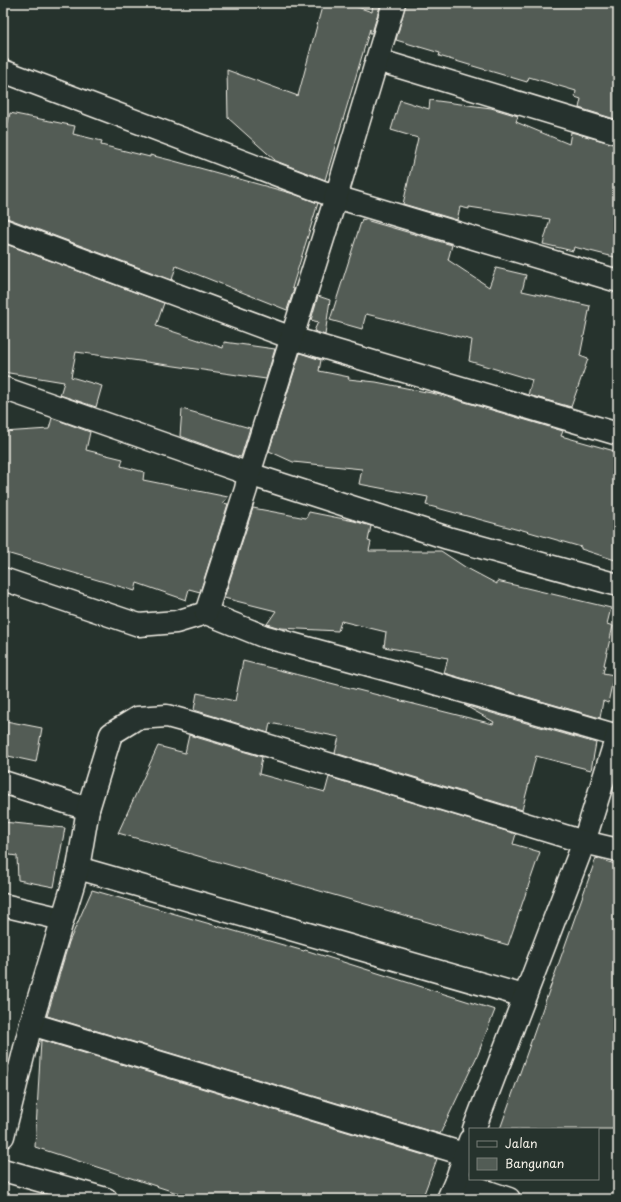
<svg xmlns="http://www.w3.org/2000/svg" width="621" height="1202" font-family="'Playpen Sans',sans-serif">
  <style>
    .building { fill: #525c55; stroke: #f4f1e8 }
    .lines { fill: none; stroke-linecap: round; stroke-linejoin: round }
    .minor-casing { stroke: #f4f1e8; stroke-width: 25 }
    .minor { stroke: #26332d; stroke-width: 22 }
  </style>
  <rect width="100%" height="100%" fill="#26332d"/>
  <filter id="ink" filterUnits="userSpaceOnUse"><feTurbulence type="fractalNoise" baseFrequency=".025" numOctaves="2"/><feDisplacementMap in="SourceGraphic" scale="8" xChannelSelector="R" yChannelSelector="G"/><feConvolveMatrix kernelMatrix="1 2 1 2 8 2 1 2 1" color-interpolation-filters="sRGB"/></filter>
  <g filter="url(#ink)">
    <!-- building -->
    <g class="building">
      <path d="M 323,3 L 346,3 L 372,12 L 373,3 L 381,3 L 372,33 L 370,33 L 370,29 L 325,180 L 276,161 L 228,118 L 227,70 L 298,96 Z"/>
      <path d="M 406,3 L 618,3 L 618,120 L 579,108 L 581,99 L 575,97 L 576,91 L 529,77 L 527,82 L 439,56 L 440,53 L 396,40 Z"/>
      <path d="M 400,100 L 429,109 L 430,100 L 491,108 L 518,116 L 516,122 L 569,144 L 571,132 L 618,145 L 618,258 L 574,247 L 573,251 L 543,244 L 550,219 L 469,207 L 469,209 L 460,207 L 457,220 L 403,204 L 418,138 L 391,130 Z"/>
      <path d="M 10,113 L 75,126 L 73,134 L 102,141 L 101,145 L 150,157 L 150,155 L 174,161 L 294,194 L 318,203 L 292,288 L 294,289 L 287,310 L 176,266 L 172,280 L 7,218 L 3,218 L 3,146 Z"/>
      <path d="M 362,219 L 452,245 L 448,260 L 489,287 L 496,268 L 526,275 L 522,291 L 590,306 L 580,356 L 588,359 L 571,407 L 528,395 L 532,380 L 469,361 L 472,340 L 366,314 L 362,329 L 330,320 Z"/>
      <path d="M 3,243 L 164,303 L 156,326 L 223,348 L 224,342 L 275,349 L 266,379 L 76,352 L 71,377 L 102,386 L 96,407 L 60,395 L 64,382 L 3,372 Z"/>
      <path d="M 318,296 L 330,300 L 325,335 L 314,331 L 318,322 L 311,320 Z"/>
      <path d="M 300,353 L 321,360 L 319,371 L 349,377 L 348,379 L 376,382 L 441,395 L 563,431 L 561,436 L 618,452 L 618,561 L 581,549 L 581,547 L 519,529 L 519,530 L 426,505 L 428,497 L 359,484 L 362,469 L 293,462 L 269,451 Z"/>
      <path d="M 182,409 L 250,428 L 241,457 L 235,456 L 180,436 Z"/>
      <path d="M 52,418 L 90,432 L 86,450 L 123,459 L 121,466 L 144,472 L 143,480 L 228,497 L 223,503 L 228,504 L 200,592 L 189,589 L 186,600 L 137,583 L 135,591 L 3,552 L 3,432 L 49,429 Z"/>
      <path d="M 253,508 L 306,518 L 309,512 L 354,521 L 371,526 L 368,541 L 371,542 L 369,551 L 441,551 L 465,567 L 497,584 L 497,581 L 611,608 L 607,624 L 613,626 L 604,665 L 605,665 L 603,673 L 614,675 L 608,703 L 603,701 L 600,718 L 444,673 L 448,658 L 384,647 L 386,632 L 341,621 L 338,631 L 280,628 L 267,624 L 276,611 L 224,598 Z"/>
      <path d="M 243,661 L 493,724 L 494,722 L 464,705 L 596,743 L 591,770 L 536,756 L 522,810 L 335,753 L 339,737 L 270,723 L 268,733 L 194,710 L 197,693 L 235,701 Z"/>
      <path d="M 6,721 L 42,728 L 36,762 L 8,756 Z"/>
      <path d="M 189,735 L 262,757 L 259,774 L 325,792 L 329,777 L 516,834 L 513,844 L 540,852 L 508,945 L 118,833 L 158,746 L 185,753 Z"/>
      <path d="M 3,822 L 65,828 L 54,887 L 18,880 L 17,856 L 3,854 Z"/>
      <path d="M 596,858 L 618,865 L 618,1129 L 500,1129 Z"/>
      <path d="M 92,890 L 304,951 L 305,950 L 495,1010 L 478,1054 L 440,1134 L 47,1016 L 69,942 Z"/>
      <path d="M 41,1040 L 437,1159 L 422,1199 L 196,1199 L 35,1147 Z"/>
    </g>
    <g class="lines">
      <!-- minor casing -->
      <g class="minor-casing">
        <g id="minor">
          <path d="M 377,60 L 618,133"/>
          <path d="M 3,71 L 336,197 L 618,281"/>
          <path d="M 3,230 L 292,338 L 618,434"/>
          <path d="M 3,388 L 249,474 L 448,538 L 618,585"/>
          <path d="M 3,579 L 139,625 L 176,622 L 206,613 L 263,636 L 410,676 L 618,736"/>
          <path d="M 206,613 L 246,489 L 249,474 L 336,197 L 394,3"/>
          <path d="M 3,782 L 88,809"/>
          <path d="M 78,868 L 524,996"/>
          <path d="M 3,905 L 62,919"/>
          <path d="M 31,1024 L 464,1154"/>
          <path d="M 474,1129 L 584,842 L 618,733"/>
          <path d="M 3,1136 L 31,1024 L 78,868 L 88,809 L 111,734 L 137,718 L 167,716 L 207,727 L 584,842 L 618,850"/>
          <path d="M 3,1170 L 106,1199"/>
          <path d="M 456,1181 L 509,1199"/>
          <path d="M 448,1199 L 456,1181 L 470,1140"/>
        </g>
      </g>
      <!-- minor -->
      <use href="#minor" class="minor"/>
    </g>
  </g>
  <!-- margin -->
  <rect width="621" height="1202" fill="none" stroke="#26332d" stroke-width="16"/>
  <rect x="8" y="8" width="605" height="1186" fill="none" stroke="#f4f1e8" stroke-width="1.5" filter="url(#ink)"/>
  <!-- legend -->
  <rect x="469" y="1128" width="130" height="52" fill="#26332d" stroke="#787f78"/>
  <rect x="477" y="1141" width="20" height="6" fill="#26332d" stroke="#787f78"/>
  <text x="505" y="1148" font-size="12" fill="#f4f1e8">Jalan</text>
  <rect x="477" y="1158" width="20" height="12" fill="#525c55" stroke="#787f78"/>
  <text x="505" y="1168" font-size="12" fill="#f4f1e8">Bangunan</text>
</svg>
